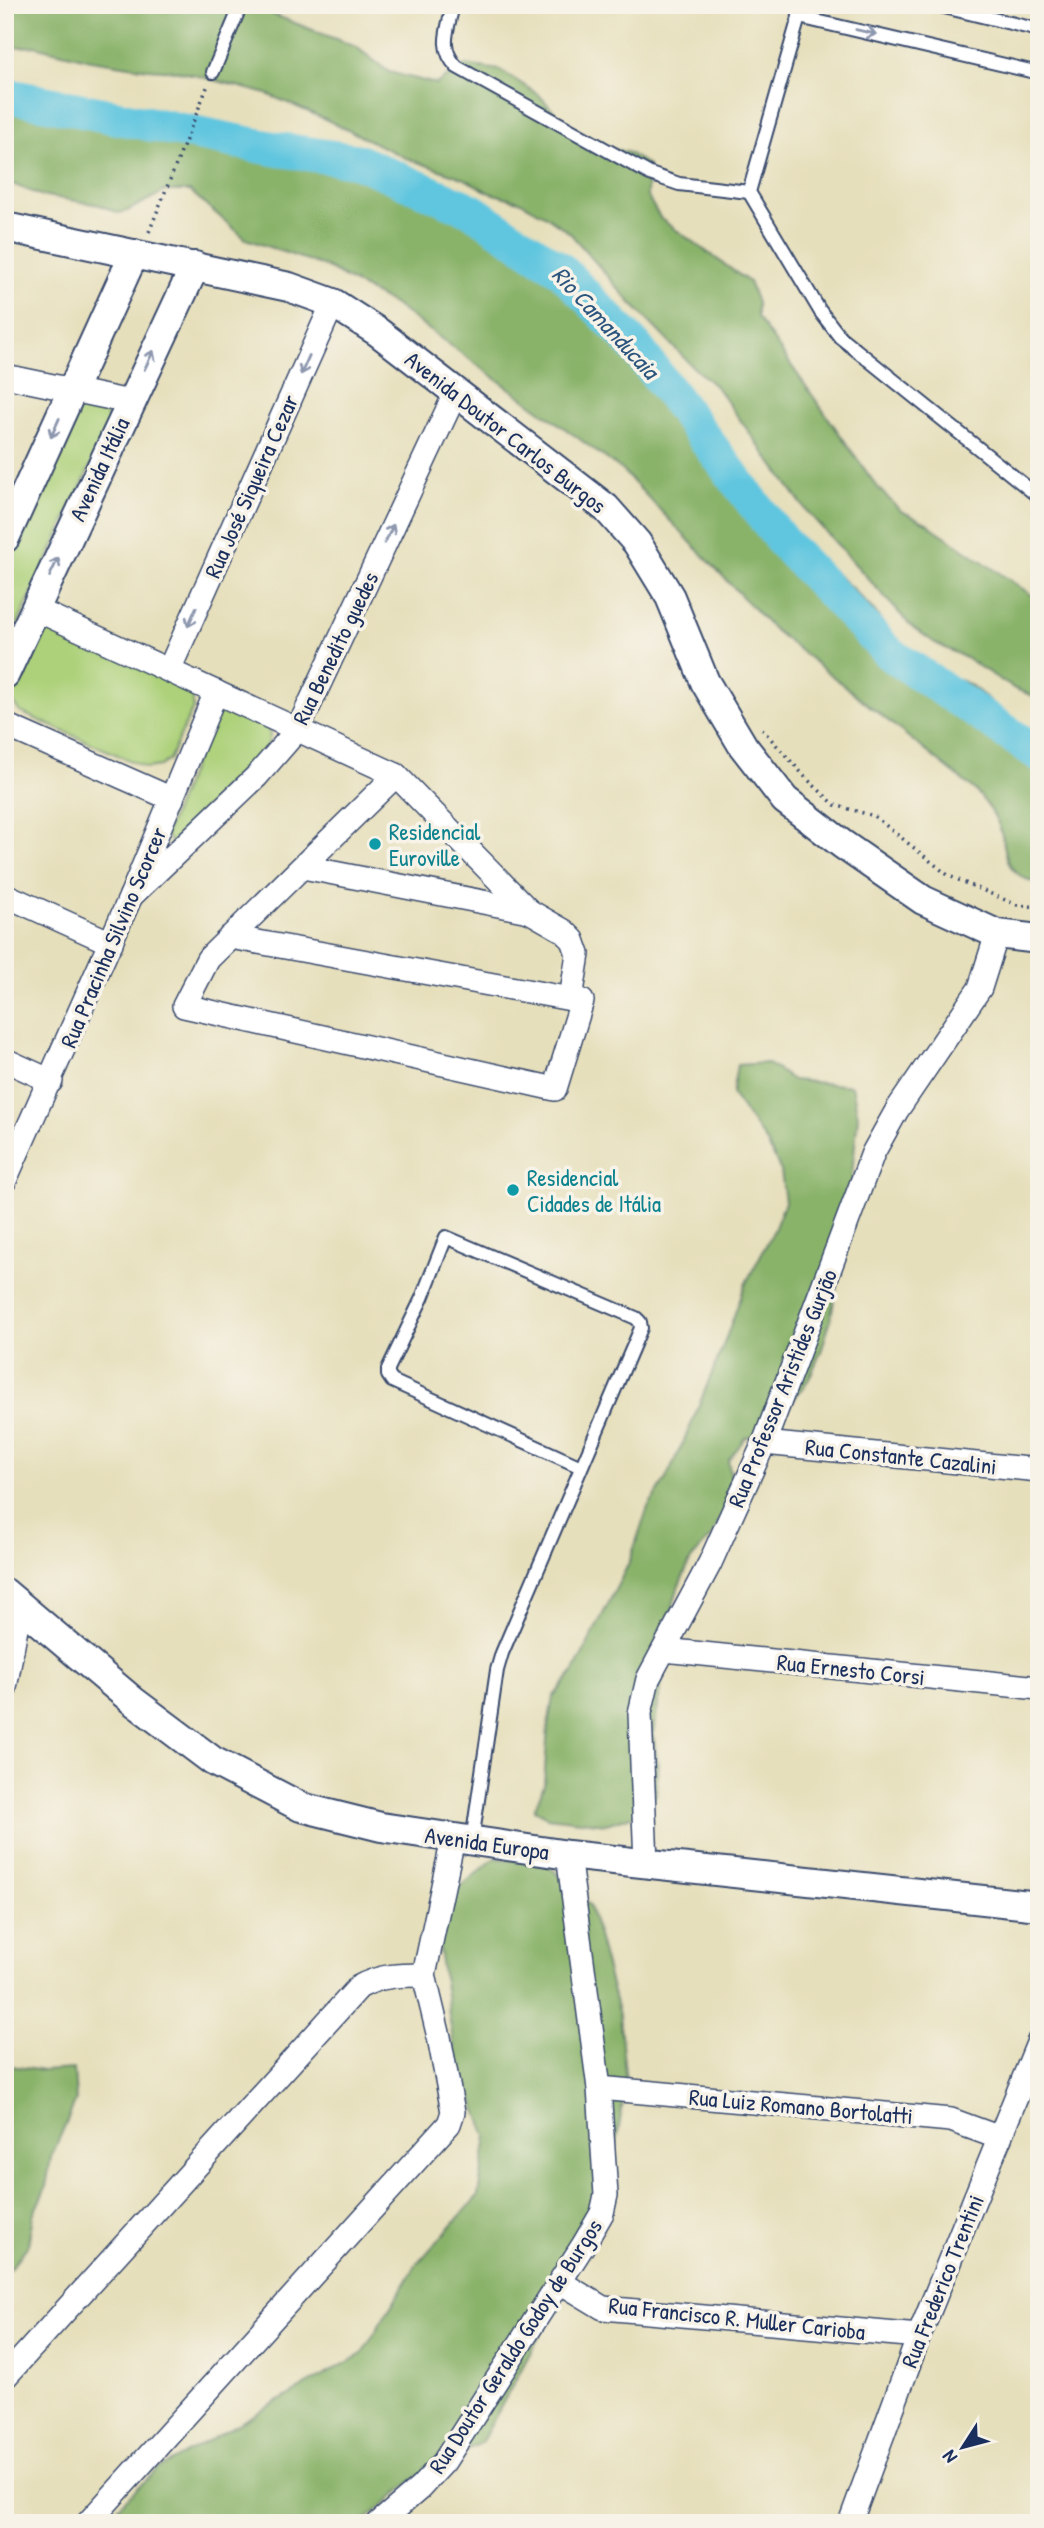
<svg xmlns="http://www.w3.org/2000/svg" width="1044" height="2528" font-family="'Patrick Hand',sans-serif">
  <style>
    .green { fill: #add17a; stroke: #64806c; stroke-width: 2 }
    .forest { fill: #8ab36a; stroke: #527164; stroke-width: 2 }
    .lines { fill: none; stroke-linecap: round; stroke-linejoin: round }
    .river { stroke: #61c6df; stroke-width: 35 }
    .service-casing { stroke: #39496c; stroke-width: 16 }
    .minor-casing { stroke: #39496c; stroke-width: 26 }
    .tertiary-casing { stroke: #39496c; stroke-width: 32 }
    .path { stroke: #39496c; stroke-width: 3.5; stroke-dasharray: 2 5; stroke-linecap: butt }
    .service { stroke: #fff; stroke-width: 12 }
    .minor { stroke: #fff; stroke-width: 23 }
    .tertiary { stroke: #fff; stroke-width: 28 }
    .oneway { stroke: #8d97ae }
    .culture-dot { fill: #0f9aa8; stroke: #f7f3e8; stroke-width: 2.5 }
    .labels { text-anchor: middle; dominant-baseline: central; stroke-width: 7; stroke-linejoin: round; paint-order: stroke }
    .street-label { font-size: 23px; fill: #1b2f5e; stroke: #f7f3e8 }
    .culture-label { font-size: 23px; fill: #0d838f; stroke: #f7f3e8; text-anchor: start }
    .water-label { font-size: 24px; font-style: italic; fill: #2c557e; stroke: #f7f3e8 }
  </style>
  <rect width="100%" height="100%" fill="#f7f3e8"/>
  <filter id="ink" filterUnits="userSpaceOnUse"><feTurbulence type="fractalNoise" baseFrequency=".0143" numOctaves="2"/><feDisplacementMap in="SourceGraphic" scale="14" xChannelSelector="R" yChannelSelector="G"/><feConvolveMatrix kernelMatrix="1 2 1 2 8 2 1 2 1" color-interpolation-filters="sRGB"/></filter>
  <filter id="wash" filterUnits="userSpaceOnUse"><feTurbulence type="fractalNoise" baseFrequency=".00686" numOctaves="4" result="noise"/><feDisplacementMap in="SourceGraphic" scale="28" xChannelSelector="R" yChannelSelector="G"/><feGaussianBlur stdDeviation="1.57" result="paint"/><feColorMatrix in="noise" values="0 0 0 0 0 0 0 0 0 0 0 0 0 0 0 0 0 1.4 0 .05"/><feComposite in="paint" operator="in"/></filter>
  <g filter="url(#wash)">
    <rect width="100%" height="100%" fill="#e6dfbb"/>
    <!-- green -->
    <g class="green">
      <path d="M 86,402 C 100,405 105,410 110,423 L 5,652 L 5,557 L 74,407 Z"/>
      <path d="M 58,628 L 185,687 L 193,696 L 193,708 L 169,760 L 160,766 L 147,768 L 20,712 L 11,699 L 11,686 L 36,638 L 47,630 Z"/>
      <path d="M 236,707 L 266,723 L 270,735 L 267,750 L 182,840 L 172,843 L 165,835 L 213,716 L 222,710 Z"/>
    </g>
    <!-- forest -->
    <g class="forest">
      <path d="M 5,5 L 249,5 L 356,47 L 389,72 L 436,84 L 465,65 L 500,70 L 539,95 L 585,145 L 627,152 L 648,165 L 647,196 L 661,219 L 749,282 L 757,303 L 757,317 L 878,488 L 901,511 L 929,524 L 933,528 L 1039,600 L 1039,698 L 1015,689 L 964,657 L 935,643 L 911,626 L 806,510 L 717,388 L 693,367 L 630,302 L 570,233 L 546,216 L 519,201 L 490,193 L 463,178 L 406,158 L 323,118 L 267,94 L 179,71 L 149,69 L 91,60 L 34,46 L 5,48 Z"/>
      <path d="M 5,103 L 58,109 L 146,124 L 206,141 L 235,143 L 266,141 L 323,154 L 437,193 L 491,229 L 548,257 L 573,273 L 596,294 L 670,390 L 693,410 L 743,486 L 780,534 L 803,554 L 831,569 L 854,590 L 875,612 L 892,636 L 916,657 L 941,673 L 969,684 L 994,704 L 1016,725 L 1039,742 L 1039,884 C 995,871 1011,847 996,819 C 991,809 983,800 976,791 L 772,628 L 622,470 L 395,305 L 324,266 L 246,239 L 190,191 L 165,191 L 127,211 L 118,213 L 100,205 L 40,195 L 5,181 Z"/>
      <path d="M 767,1063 L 793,1080 L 852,1086 L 858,1116 L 852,1174 L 853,1205 L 830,1321 L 822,1349 L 809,1379 L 774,1426 L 745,1438 L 728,1461 L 734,1491 L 712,1536 L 691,1559 L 678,1588 L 670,1617 L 668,1646 L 653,1734 L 658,1764 L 656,1794 L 634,1815 L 606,1824 L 547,1817 L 534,1810 L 544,1785 L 548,1726 L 553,1697 L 573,1673 L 629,1563 L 648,1507 L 665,1481 L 691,1425 L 725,1341 L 745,1285 L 774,1230 L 785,1202 L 781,1171 L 767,1143 L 732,1094 L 737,1065 Z"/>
      <path d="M 495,1858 L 547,1864 L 590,1906 L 619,2015 L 626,2082 L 605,2216 L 481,2443 L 424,2471 L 362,2523 L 100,2523 L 158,2469 L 362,2354 L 416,2265 L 478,2196 L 487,2136 L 455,2054 L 438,1943 L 454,1892 Z"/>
      <path d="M 5,2065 L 43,2071 L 74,2069 L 76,2100 L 51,2157 L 46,2187 L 33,2215 L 28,2245 L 5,2276 Z"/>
    </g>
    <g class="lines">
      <!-- river -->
      <path class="river" d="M 5,95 L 275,149 L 357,161 L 471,210 L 561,270 L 636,347 L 782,541 L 889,653 L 1039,754"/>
    </g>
  </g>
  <g filter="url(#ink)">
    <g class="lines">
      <!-- service casing -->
      <g class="service-casing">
        <g id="service">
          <path d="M 453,5 C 448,29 438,48 457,67 L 650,174 L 679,184 L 749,192"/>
          <path d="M 800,5 L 799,17 L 749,192 L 820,311 L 840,337 L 1039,497"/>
          <path d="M 936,5 L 1039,30"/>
          <path d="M 799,17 L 1039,73"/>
          <path d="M 213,72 L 241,5"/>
          <path d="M 472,1841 L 497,1670 L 502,1653 L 641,1328 L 640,1322 L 636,1318 L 446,1237 L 422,1298 L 388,1369 L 388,1375 L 392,1381 L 581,1467"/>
        </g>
      </g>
      <!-- minor casing -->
      <g class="minor-casing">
        <g id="minor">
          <path d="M 5,376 L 130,402"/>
          <path d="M 35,609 L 396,775 L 529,911 L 564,931 L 573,940 L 578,954 L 571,999"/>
          <path d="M 169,670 L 333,303"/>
          <path d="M 5,725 L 172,799"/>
          <path d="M 303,867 L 529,911"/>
          <path d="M 5,895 L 111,943"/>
          <path d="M 131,896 L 257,776 L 298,729 L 456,392"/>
          <path d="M 230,937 L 582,1001 L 555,1089 L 184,1006 L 208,959 L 396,775"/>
          <path d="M 5,1060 L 51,1081"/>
          <path d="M 5,1180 L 131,896 L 216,692"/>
          <path d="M 764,1443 L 1039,1470"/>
          <path d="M 664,1650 L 1039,1688"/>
          <path d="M 5,1688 L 20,1606"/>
          <path d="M 646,1863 L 640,1713 L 648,1679 L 710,1563 L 764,1443 L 873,1153 L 897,1110 L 980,988 L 997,934"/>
          <path d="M 599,2088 L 951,2120 L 1000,2138"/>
          <path d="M 560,2282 L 603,2308 L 919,2336"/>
          <path d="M 5,2377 L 359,1987 C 381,1975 400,1975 424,1975"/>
          <path d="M 88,2523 L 449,2124 L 453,2112 L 439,2037 L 424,1975 L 453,1839"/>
          <path d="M 379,2523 L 420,2488 L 444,2462 L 584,2244 L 602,2213 L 606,2195 L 599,2088 L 568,1855"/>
          <path d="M 850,2523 L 919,2336 L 1039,2041"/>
        </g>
      </g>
      <!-- tertiary casing -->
      <g class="tertiary-casing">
        <g id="tertiary">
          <path d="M 5,227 L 289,287 L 333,303 L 378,332 L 606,508 L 637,543 L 670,597 L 705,682 L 743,746 L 785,800 L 842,844 L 923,900 L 997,934 L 1039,939"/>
          <path d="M 5,538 L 134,254"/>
          <path d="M 5,674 L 195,266"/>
          <path d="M 5,1593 L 133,1701 L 213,1761 L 301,1807 L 381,1827 L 568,1855 L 1039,1906"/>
        </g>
      </g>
      <!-- path -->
      <g class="path">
        <path d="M 149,232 L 208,85"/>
        <path d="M 762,729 L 806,778 L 835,805 L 874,816 L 949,876 L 1017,905 L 1039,907"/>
      </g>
      <!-- service -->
      <use href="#service" class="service"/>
      <!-- minor -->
      <use href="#minor" class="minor"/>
      <!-- tertiary -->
      <use href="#tertiary" class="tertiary"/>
    </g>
    <!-- one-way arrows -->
    <defs><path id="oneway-shaft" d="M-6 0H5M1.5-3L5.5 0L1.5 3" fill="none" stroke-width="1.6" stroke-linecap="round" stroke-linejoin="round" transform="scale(1.75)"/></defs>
    <g class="oneway">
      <use href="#oneway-shaft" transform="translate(866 32) rotate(13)"/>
      <use href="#oneway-shaft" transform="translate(149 360) rotate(-64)"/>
      <use href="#oneway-shaft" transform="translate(305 365) rotate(114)"/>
      <use href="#oneway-shaft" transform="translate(55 428) rotate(114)"/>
      <use href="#oneway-shaft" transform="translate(389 534) rotate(-65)"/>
      <use href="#oneway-shaft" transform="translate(54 567) rotate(-65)"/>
      <use href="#oneway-shaft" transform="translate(192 617) rotate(114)"/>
    </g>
  </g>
  <!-- markers -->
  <g class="culture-dot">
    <circle cx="375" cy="844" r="7"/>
    <circle cx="513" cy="1190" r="7"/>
  </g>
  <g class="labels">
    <!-- street labels -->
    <g class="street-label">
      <text transform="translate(506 432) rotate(38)">Avenida Doutor Carlos Burgos</text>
      <text transform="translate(99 469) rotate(-65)">Avenida Itália</text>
      <text transform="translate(251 486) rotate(-66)">Rua José Siqueira Cezar</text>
      <text transform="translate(335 648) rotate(-64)">Rua Benedito guedes</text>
      <text transform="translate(113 937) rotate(-67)">Rua Pracinha Silvino Scorcer</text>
      <text transform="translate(782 1388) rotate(-68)">Rua Professor Aristides Gurjão</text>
      <text transform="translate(901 1456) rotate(6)">Rua Constante Cazalini</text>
      <text transform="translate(851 1669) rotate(6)">Rua Ernesto Corsi</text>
      <text transform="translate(487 1843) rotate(8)">Avenida Europa</text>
      <text transform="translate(801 2106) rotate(5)">Rua Luiz Romano Bortolatti</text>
      <text transform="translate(942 2281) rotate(-68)">Rua Frederico Trentini</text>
      <text transform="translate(737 2318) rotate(6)">Rua Francisco R. Muller Carioba</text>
      <text transform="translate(515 2346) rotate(-57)">Rua Doutor Geraldo Godoy de Burgos</text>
    </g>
    <!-- culture labels -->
    <g class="culture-label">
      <text x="389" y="831">Residencial<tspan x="389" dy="26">Euroville</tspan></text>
      <text x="527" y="1177">Residencial<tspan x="527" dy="26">Cidades de Itália</tspan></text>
    </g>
    <!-- water labels -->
    <g class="water-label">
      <text transform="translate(606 322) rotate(47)">Rio Camanducaia</text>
    </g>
  </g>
  <!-- margin -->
  <rect width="1044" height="2528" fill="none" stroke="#f7f3e8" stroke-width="28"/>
  <!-- north arrow -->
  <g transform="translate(963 2447) rotate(234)" stroke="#f7f3e8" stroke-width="5" paint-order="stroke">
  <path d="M0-5L12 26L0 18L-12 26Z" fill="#1b2f5e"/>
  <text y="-10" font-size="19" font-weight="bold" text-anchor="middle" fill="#1b2f5e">N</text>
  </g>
</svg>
